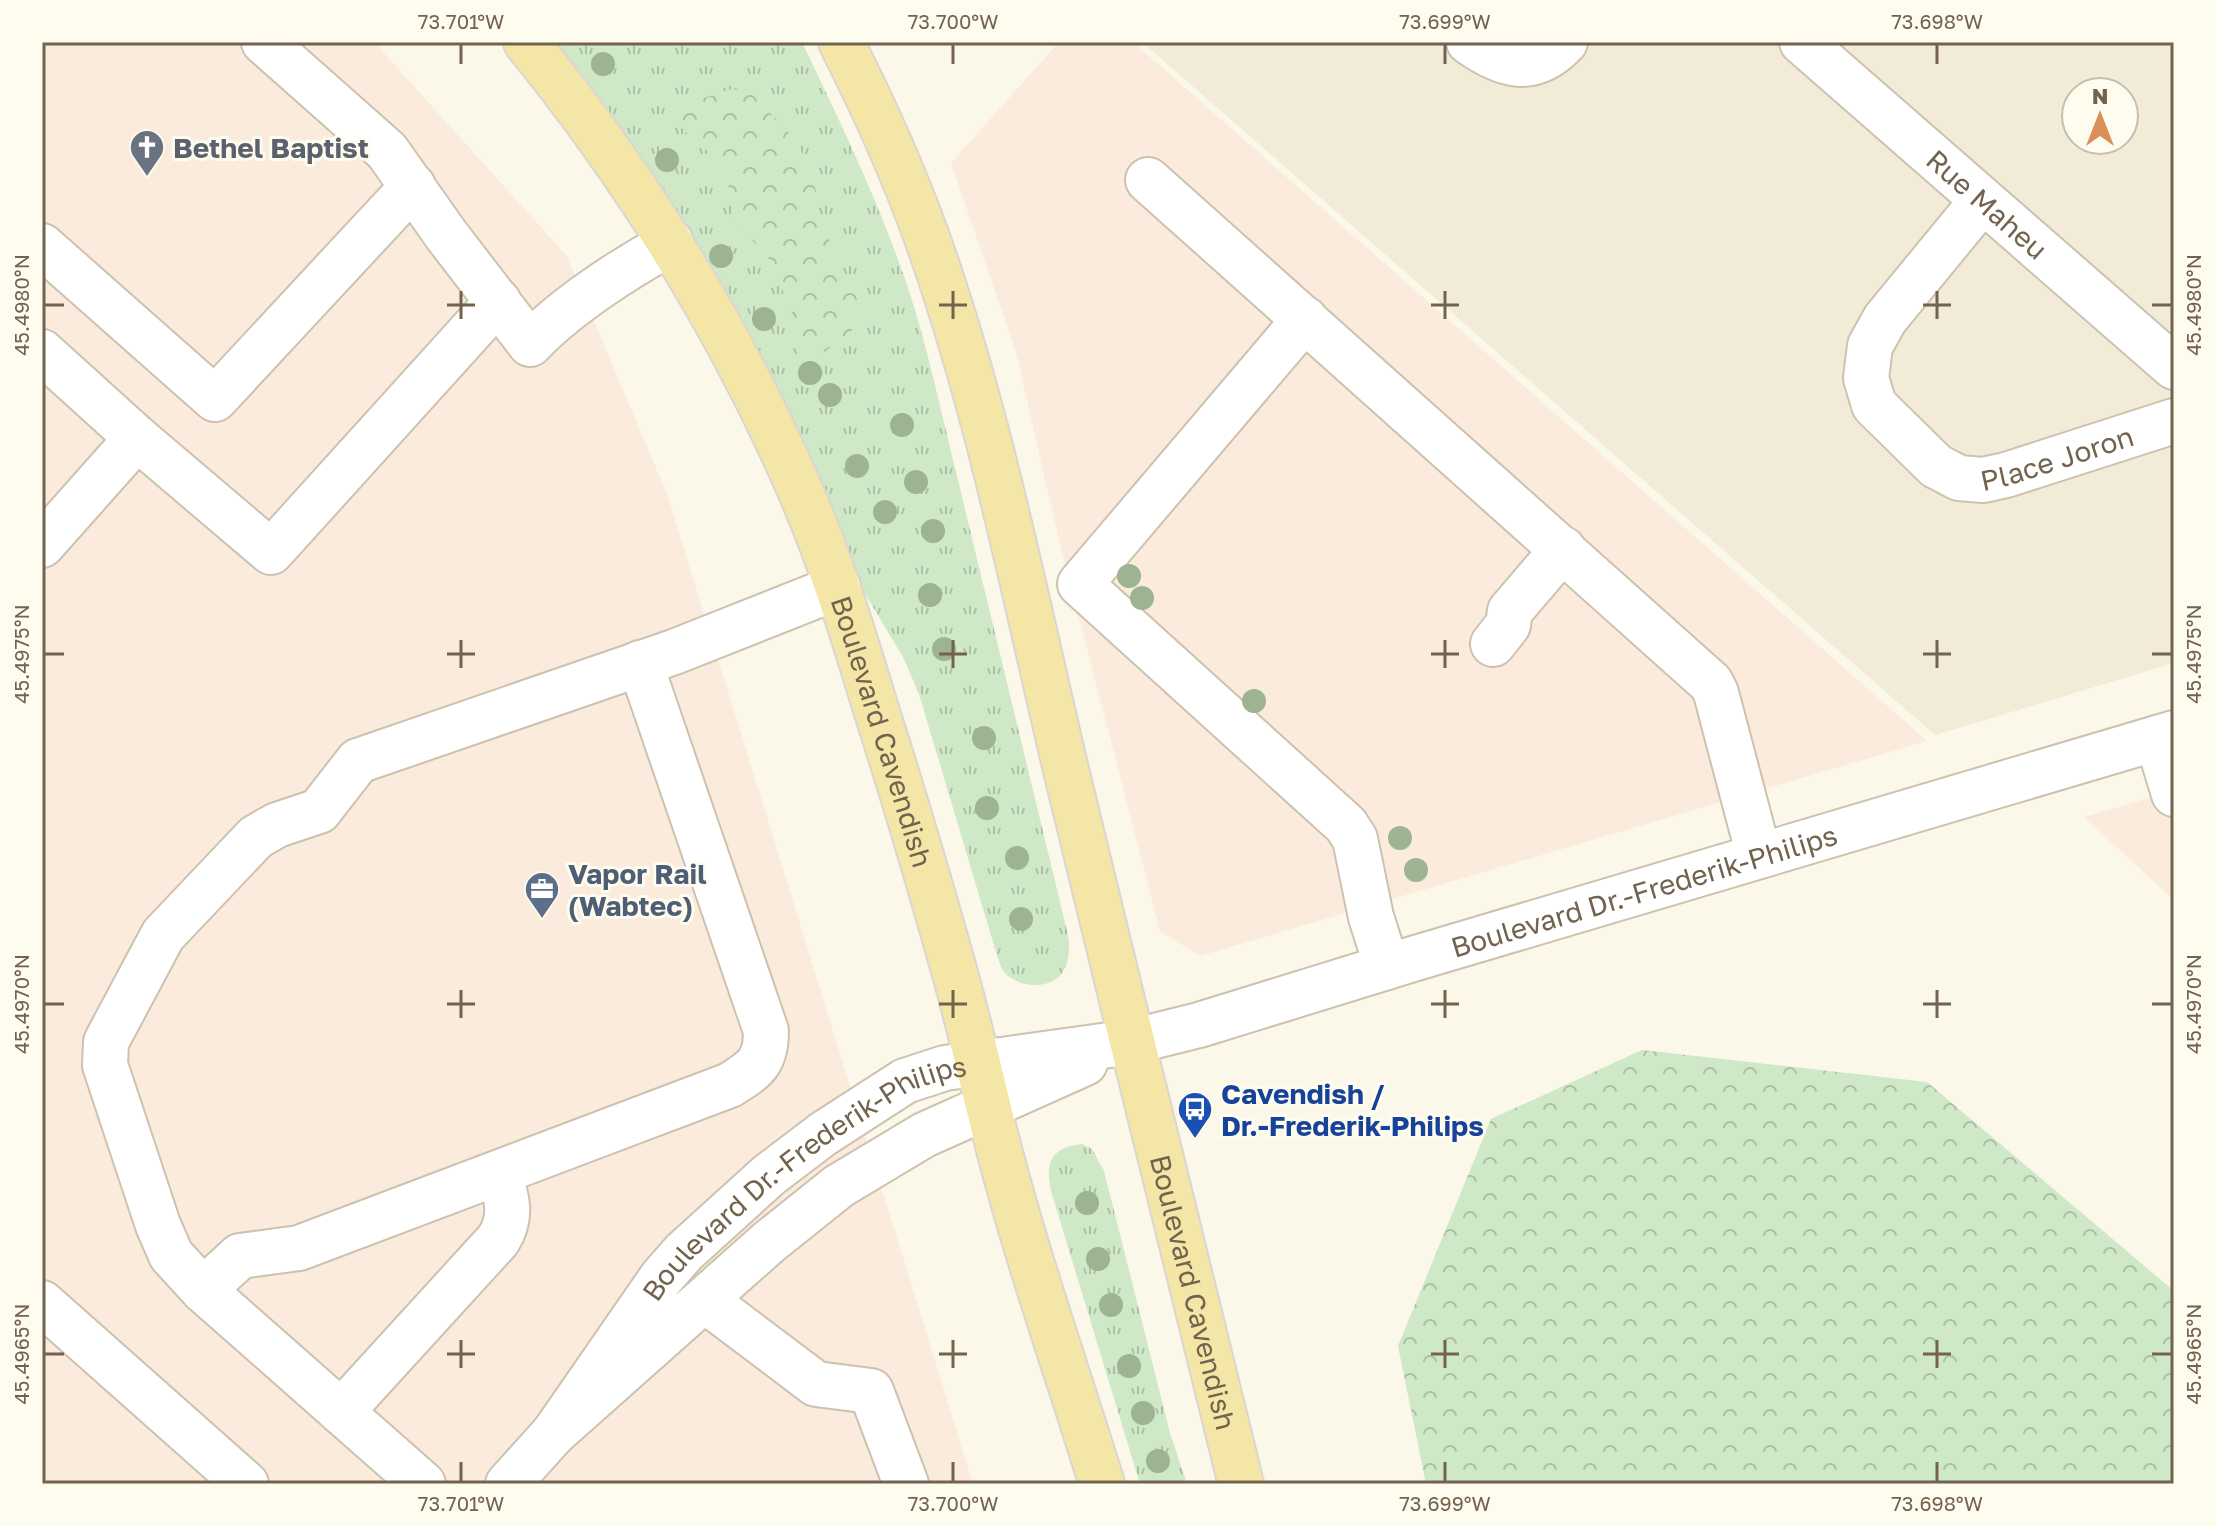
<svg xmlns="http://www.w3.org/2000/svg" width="2216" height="1526" font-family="'Golos Text',sans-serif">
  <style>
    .residential { fill: #f2ebd7; fill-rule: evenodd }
    .commercial { fill: #faebdd }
    .grass { fill: url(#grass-tufts) }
    .forest { fill: url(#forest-crowns) }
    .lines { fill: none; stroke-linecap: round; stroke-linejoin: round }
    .minor-casing { stroke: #ccc2af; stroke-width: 48 }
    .major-casing { stroke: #dbd6d1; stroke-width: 48 }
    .minor { stroke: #fff; stroke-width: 44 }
    .major { stroke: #f4e6a6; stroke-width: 44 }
    .tree { fill: #9cb492 }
    .ticks { fill: none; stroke: #73634e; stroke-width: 3 }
    .labels { text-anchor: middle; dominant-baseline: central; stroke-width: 6; stroke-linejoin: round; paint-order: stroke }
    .worship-label { font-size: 28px; font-weight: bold; fill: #5b616d; stroke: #fefbef; text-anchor: start }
    .street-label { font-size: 28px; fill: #73634e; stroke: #fefbef }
    .service-label { font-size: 28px; font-weight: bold; fill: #4e5e75; stroke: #fefbef; text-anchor: start }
    .transit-label { font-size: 28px; font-weight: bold; fill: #164399; stroke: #fefbef; text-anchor: start }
    .neatline { fill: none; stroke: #73634e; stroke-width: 3 }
    .ticks-label { font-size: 20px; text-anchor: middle; fill: #73634e }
  </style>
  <defs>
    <pattern id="grass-tufts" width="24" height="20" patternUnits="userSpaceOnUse" patternTransform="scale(2)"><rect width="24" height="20" fill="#cee8c8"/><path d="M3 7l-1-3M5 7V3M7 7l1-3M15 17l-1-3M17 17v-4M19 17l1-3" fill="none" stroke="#acc0a5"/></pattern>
    <pattern id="forest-crowns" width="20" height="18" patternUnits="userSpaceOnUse" patternTransform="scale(2)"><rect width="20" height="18" fill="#cee8c8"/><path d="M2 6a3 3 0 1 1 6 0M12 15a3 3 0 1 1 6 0" fill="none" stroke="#acc0a5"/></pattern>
  </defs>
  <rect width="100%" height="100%" fill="#fbf7e9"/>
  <!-- residential -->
  <path class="residential" d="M 1142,42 L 2174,42 L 2174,663 L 1935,735 ZM 2076,92 L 2124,92 L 2124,140 L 2076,140 Z"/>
  <!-- commercial -->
  <g class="commercial">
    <path d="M 42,42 L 374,42 L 566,255 L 667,494 L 973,1484 L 42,1484 Z"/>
    <path d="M 1059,42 L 1133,42 L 1927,741 L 1200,956 L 1160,931 L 1059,540 L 1016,352 L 951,163 Z"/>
    <path d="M 2174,791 L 2174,900 L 2084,817 Z"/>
  </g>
  <!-- grass -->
  <g class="grass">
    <path d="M 554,42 L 802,42 C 841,124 882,208 910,294 C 919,321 926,349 933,377 L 1068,935 C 1073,967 1060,990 1025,984 C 1018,982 1009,978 1004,972 C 999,964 996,952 993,942 L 919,694 L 903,657 L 861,587 L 826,491 L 732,301 L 683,221 Z"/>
    <path d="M 1082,1144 L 1092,1149 L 1104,1171 L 1170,1433 L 1187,1484 L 1140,1484 L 1051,1191 C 1045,1161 1051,1148 1082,1144 Z"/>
  </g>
  <!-- forest -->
  <g class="forest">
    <path d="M 732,89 L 749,91 L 796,140 L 813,175 L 821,222 L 858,301 L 858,320 L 849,334 L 813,360 L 801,360 L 794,352 L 790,337 L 794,331 L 794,318 L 780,284 L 767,255 L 733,221 L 728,182 L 718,161 L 677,124 L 674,115 L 685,104 Z"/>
    <path d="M 1642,1050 L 1927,1082 L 2174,1291 L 2174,1484 L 1426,1484 L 1398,1346 L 1491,1119 Z"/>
  </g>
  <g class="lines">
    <!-- minor casing -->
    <g class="minor-casing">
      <g id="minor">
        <path d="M 264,42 L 387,151 L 447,236 L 530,344 C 566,306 625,268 671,243"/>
        <path d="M 1469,42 C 1503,66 1533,76 1565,42"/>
        <path id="s1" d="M 1802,42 L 2174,367"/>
        <path d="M 1148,180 L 1711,683 L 1716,693 L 1759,856"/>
        <path id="s2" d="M 1982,201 L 1885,319 L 1870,346 L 1866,378 L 1874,405 L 1936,466 L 1959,478 L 1983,480 L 2006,475 L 2174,421"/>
        <path d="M 42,246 L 215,399 L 413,186"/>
        <path d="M 1305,319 L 1080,584 L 1346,825 L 1355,839 L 1371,917 L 1387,967"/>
        <path d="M 42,352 L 137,438 L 42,545"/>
        <path d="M 137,438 L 271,552 L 498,301"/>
        <path d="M 1493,644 L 1508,625 L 1510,611 L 1563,549"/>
        <path d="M 2157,738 L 2174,794"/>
        <path d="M 203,1290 L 240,1256 L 299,1248 L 730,1085 C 755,1069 766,1063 766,1031 L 640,663"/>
        <path d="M 706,1301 L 816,1384 L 871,1391 L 906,1484"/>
        <path d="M 42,1303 L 246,1484"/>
        <path d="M 341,1412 L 498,1240 C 513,1217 507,1198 499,1173"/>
        <path id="s3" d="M 554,1433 L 662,1277 L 684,1252 L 769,1175 L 823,1134 L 905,1081 L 945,1068 L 1131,1042 L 1199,1025 L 1416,958 L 2174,733"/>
        <path d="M 423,1484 L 203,1290 L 171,1255 L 158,1225 L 105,1065 L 106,1042 L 163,935 L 256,837 L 277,825 L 319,811 L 358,761 L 674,652 L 838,587"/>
        <path d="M 508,1484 L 554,1433 L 769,1242 L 839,1186 L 924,1135 L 1085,1063"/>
      </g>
    </g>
    <!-- major casing -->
    <g class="major-casing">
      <g id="major">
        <path id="s4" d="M 526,42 C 635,176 727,324 797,483 C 829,555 852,630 875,706 C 903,793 929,881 954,970 C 971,1030 984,1092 1000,1153 C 1029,1264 1068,1374 1102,1484"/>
        <path id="s5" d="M 841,42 C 873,105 902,169 926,235 C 989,410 1024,594 1067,774 C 1124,1011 1183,1247 1241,1484"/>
      </g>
    </g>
    <!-- minor -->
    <use href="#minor" class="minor"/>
    <!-- major -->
    <use href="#major" class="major"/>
  </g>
  <!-- trees -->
  <g class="tree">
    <circle cx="603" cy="64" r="12"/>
    <circle cx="667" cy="160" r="12"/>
    <circle cx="721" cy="256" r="12"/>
    <circle cx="764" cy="319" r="12"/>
    <circle cx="810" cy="373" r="12"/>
    <circle cx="830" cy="395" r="12"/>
    <circle cx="902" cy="425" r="12"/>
    <circle cx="857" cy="466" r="12"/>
    <circle cx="916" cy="482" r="12"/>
    <circle cx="885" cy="512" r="12"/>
    <circle cx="933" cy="531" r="12"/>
    <circle cx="1129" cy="576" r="12"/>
    <circle cx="930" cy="595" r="12"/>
    <circle cx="1142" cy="598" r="12"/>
    <circle cx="944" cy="649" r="12"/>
    <circle cx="1254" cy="701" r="12"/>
    <circle cx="984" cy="738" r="12"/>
    <circle cx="987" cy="808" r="12"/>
    <circle cx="1400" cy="838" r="12"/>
    <circle cx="1017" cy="858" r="12"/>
    <circle cx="1416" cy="870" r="12"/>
    <circle cx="1021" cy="919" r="12"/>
    <circle cx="1087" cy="1203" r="12"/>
    <circle cx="1098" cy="1259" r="12"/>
    <circle cx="1111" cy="1305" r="12"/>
    <circle cx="1129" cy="1366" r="12"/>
    <circle cx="1143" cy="1413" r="12"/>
    <circle cx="1158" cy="1461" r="12"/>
  </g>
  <!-- ticks -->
  <path class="ticks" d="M 461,44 L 461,64M 953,44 L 953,64M 1445,44 L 1445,64M 1937,44 L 1937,64M 461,291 L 461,319M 953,291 L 953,319M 1445,291 L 1445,319M 1937,291 L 1937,319M 44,305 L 64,305M 447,305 L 475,305M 939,305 L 967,305M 1431,305 L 1459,305M 1923,305 L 1951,305M 2152,305 L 2172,305M 461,640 L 461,668M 953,640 L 953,668M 1445,640 L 1445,668M 1937,640 L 1937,668M 44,654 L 64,654M 447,654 L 475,654M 939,654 L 967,654M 1431,654 L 1459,654M 1923,654 L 1951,654M 2152,654 L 2172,654M 461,990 L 461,1018M 953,990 L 953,1018M 1445,990 L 1445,1018M 1937,990 L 1937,1018M 44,1004 L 64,1004M 447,1004 L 475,1004M 939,1004 L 967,1004M 1431,1004 L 1459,1004M 1923,1004 L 1951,1004M 2152,1004 L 2172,1004M 461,1340 L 461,1368M 953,1340 L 953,1368M 1445,1340 L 1445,1368M 1937,1340 L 1937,1368M 44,1354 L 64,1354M 447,1354 L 475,1354M 939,1354 L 967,1354M 1431,1354 L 1459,1354M 1923,1354 L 1951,1354M 2152,1354 L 2172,1354M 461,1462 L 461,1482M 953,1462 L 953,1482M 1445,1462 L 1445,1482M 1937,1462 L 1937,1482"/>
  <!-- icons -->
  <defs>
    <g id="church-pin" transform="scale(1.8)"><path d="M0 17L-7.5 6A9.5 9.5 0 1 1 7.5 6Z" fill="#6b7280" stroke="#fefbef"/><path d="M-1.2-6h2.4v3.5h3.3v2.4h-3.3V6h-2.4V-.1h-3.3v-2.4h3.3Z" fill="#fff"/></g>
    <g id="office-pin" transform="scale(1.8)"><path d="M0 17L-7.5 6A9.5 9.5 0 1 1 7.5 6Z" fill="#5c6f8a" stroke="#fefbef"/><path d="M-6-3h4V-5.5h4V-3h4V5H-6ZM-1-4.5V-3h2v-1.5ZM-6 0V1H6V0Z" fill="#fff"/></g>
    <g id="bus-pin" transform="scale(1.8)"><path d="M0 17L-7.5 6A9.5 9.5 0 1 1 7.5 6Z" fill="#1a4fb4" stroke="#fefbef"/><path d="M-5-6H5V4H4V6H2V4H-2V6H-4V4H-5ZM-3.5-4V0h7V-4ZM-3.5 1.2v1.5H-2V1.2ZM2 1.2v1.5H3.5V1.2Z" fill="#fff"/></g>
  </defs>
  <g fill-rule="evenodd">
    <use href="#church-pin" x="147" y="147"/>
    <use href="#office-pin" x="542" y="889"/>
    <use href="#bus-pin" x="1195" y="1109"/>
  </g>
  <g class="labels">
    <!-- worship labels -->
    <g class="worship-label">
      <text x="173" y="147">Bethel Baptist</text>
    </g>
    <!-- street labels -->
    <g class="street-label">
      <text stroke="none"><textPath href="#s1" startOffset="246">Rue Maheu</textPath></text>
      <text stroke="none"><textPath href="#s2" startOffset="458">Place Joron</textPath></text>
      <text stroke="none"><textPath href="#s4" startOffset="782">Boulevard Cavendish</textPath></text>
      <text stroke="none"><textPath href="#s3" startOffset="1268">Boulevard Dr.-Frederik-Philips</textPath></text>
      <text stroke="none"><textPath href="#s3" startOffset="366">Boulevard Dr.-Frederik-Philips</textPath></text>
      <text stroke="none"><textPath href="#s5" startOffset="1302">Boulevard Cavendish</textPath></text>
    </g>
    <!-- service labels -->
    <g class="service-label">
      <text x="568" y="873">Vapor Rail<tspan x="568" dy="32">(Wabtec)</tspan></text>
    </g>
    <!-- transit labels -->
    <g class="transit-label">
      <text x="1221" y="1093">Cavendish /<tspan x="1221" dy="32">Dr.-Frederik-Philips</tspan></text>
    </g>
  </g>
  <!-- border -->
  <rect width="2216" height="1526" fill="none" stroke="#fefbef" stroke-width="88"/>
  <!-- north arrow -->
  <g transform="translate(2100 116)"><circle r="38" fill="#fefbef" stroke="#c6beaf" stroke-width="2"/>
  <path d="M0-6L14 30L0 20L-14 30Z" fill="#db8e58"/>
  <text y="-12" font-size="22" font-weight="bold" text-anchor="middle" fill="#73634e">N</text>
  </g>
  <rect x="44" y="44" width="2128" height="1438" class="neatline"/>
  <g class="ticks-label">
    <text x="461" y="29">73.701°W</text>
    <text x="953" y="29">73.700°W</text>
    <text x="1445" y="29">73.699°W</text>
    <text x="1937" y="29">73.698°W</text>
    <text transform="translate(22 305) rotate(-90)" y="7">45.4980°N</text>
    <text transform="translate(2194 305) rotate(-90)" y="7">45.4980°N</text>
    <text transform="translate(22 654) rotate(-90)" y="7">45.4975°N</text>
    <text transform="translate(2194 654) rotate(-90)" y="7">45.4975°N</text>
    <text transform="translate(22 1004) rotate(-90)" y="7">45.4970°N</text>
    <text transform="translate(2194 1004) rotate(-90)" y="7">45.4970°N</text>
    <text transform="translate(22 1354) rotate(-90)" y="7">45.4965°N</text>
    <text transform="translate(2194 1354) rotate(-90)" y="7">45.4965°N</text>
    <text x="461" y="1511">73.701°W</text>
    <text x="953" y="1511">73.700°W</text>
    <text x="1445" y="1511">73.699°W</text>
    <text x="1937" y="1511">73.698°W</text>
  </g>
</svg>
